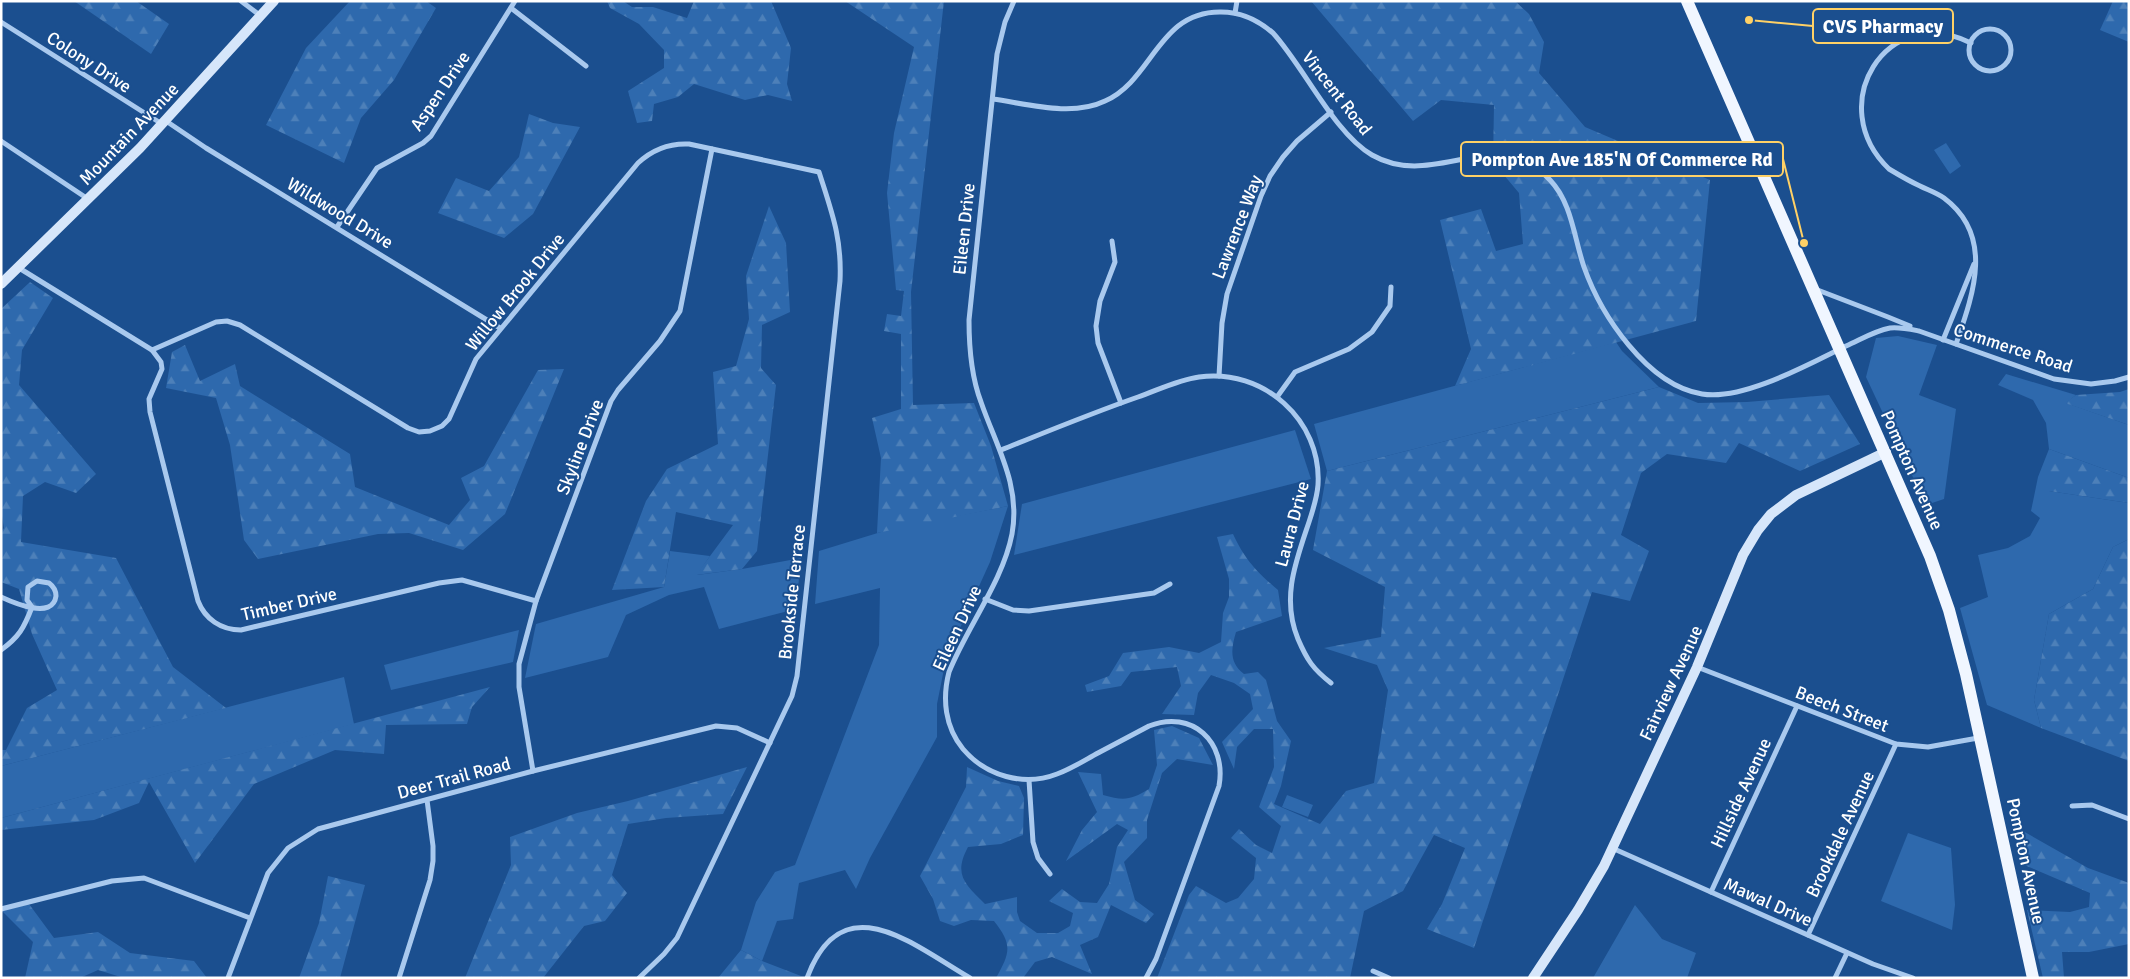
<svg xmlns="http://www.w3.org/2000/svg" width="2130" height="979" font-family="Signika,sans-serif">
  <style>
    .grass { fill: #2e69ad }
    .forest { fill: url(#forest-firs) }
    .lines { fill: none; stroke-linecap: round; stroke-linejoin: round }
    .street { stroke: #a9c9ee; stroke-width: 5 }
    .secondary { stroke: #d6e6fa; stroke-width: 10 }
    .primary { stroke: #f0f6ff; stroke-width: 12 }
    .labels { text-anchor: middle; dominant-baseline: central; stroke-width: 4; stroke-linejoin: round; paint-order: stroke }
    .street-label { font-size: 18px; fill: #fff; stroke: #1b4f8f }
    .leader { fill: none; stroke: #ffd166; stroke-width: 2 }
    .callout-dot { fill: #ffd166; stroke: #1b4f8f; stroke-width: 2 }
    .callout { fill: #1b4f8f; stroke: #ffd166; stroke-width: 2 }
    .callout-label { font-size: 19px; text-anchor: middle; font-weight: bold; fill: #fff }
  </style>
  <defs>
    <pattern id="forest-firs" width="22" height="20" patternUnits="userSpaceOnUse" patternTransform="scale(1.25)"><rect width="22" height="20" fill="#2e69ad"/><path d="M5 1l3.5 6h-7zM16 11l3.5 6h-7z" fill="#4d80b9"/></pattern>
  </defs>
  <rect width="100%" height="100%" fill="#1b4f8f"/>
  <!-- grass -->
  <g class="grass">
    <path d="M 1946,143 L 1961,166 L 1950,174 L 1934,150 Z"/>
    <path d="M 1898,336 L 1937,345 L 1919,395 L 1956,409 L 1944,499 L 1926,505 L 1866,377 L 1876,338 Z"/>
    <path d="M 1616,342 L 1622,351 L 1659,387 L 1327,471 L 1314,424 Z"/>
    <path d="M 2006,374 L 2076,395 L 2066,403 L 2129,425 L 2129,478 L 2049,449 L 2049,491 L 2129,503 L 2129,539 L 2113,547 L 2093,589 L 2049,614 L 2034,700 L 2041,728 L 1987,705 L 1960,608 L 1988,597 L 1978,555 L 2008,548 L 2030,536 L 2040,518 L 2031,511 L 2038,477 L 2049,449 L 2046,423 L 2033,400 L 1998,385 Z"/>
    <path d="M 1295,430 L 1311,479 L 1014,555 L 1022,504 Z"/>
    <path d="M 1008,506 L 990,562 L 946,659 L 937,704 L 937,737 L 870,858 L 856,889 L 845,870 L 799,883 L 793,919 L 777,921 L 762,961 L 741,950 L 756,902 L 775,872 L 795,865 L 879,645 L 880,588 L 815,604 L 819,551 L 894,528 Z"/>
    <path d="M 670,551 L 710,556 L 697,575 L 742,569 L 801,558 L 796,609 L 719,629 L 704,587 L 669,595 L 626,615 L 608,657 L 525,678 L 536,624 L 664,587 Z"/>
    <path d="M 519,630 L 513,662 L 391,690 L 384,665 Z"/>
    <path d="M 344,677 L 354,724 L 1,818 L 1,766 Z"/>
    <path d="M 1287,795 L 1313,805 L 1308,817 L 1282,807 Z"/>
    <path d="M 1908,833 L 1951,848 L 1955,905 L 1952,930 L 1881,901 Z"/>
    <path d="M 1635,905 L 1662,939 L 1696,953 L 1687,978 L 1593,978 Z"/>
  </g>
  <!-- forest -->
  <g class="forest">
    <path d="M 74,1 L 136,1 L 169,24 L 151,54 Z"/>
    <path d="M 350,1 L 426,1 L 436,8 L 394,80 L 361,118 L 344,163 L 266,125 L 306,48 Z"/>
    <path d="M 607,1 L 623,1 L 632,7 L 653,7 L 687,18 L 694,1 L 771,1 L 791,48 L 787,84 L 792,101 L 768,95 L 745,100 L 694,84 L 678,97 L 654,104 L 652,121 L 637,123 L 628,91 L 664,68 L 664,50 L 639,24 L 610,8 Z"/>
    <path d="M 845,1 L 944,1 L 911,292 L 913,405 L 974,403 L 991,446 L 1008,506 L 877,533 L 881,458 L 872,418 L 901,409 L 901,334 L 884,331 L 887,314 L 901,316 L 904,291 L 896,290 L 887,193 L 894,133 L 914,47 Z"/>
    <path d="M 1311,1 L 1515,1 L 1529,14 L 1544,42 L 1539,73 L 1585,127 L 1710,180 L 1696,321 L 1455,386 L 1471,349 L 1440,220 L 1481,209 L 1496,251 L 1523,244 L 1519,193 L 1493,162 L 1494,105 L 1441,100 L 1413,121 Z"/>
    <path d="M 2113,1 L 2129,1 L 2129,42 L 2100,30 Z"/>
    <path d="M 529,114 L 553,123 L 580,127 L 533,214 L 504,238 L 438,213 L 456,178 L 489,191 L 519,157 Z"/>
    <path d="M 769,206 L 786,243 L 790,312 L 762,325 L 761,368 L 776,385 L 757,551 L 742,569 L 696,575 L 733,525 L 676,512 L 664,587 L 612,590 L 646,501 L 667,469 L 718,444 L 713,372 L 736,366 L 749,319 L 746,276 Z"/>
    <path d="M 30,282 L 53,298 L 22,350 L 19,385 L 96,474 L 76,493 L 45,482 L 23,496 L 21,542 L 116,558 L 173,667 L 226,708 L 1,766 L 1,750 L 6,750 L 27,708 L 57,690 L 32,634 L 19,589 L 1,582 L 1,532 L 4,528 L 1,510 L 1,309 Z"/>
    <path d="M 185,345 L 200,381 L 235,364 L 240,386 L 350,454 L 355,487 L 449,525 L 470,500 L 461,478 L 484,466 L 538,370 L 564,369 L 505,514 L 463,550 L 409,533 L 378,534 L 258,559 L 244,540 L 230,445 L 216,398 L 166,388 L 172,352 Z"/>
    <path d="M 1659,387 L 1698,403 L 1747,402 L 1829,395 L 1860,444 L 1800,471 L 1739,443 L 1726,463 L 1667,454 L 1641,473 L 1621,535 L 1649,551 L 1630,601 L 1592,592 L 1474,948 L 1427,929 L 1442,904 L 1465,848 L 1434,835 L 1403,891 L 1364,911 L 1350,978 L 1157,978 L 1189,895 L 1196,886 L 1226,903 L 1238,898 L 1254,879 L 1256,858 L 1231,838 L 1239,829 L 1256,845 L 1272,853 L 1281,826 L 1259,807 L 1274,767 L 1273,729 L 1254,729 L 1237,747 L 1234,769 L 1222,742 L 1253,709 L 1250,694 L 1234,683 L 1211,675 L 1198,693 L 1194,715 L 1162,714 L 1181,686 L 1177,667 L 1131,672 L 1121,686 L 1087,692 L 1085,685 L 1109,676 L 1123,653 L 1169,647 L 1199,653 L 1221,642 L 1223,613 L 1229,597 L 1229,579 L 1217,537 L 1233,534 C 1245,560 1257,572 1278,590 L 1282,616 L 1236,632 C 1231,649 1229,663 1244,674 L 1258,672 L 1266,680 L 1277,721 L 1291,741 L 1281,786 L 1274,804 L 1320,824 L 1346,791 L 1374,783 L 1388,690 L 1377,665 L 1324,648 L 1381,637 L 1385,587 L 1313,550 L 1327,471 Z"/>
    <path d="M 2129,389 L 2129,425 L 2065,403 L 2076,395 L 2120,392 Z"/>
    <path d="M 2049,449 L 2129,478 L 2129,503 L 2049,491 Z"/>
    <path d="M 2129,539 L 2129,761 L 2041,728 L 2034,700 L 2049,614 L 2093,589 L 2113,547 Z"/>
    <path d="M 490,687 L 472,707 L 467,724 L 386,725 L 384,754 L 335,750 L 254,784 L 195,863 L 149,782 L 139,803 L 94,820 L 1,830 L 1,818 Z"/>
    <path d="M 1172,726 L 1199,738 L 1213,765 L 1177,759 L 1162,773 L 1147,820 L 1147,838 L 1124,862 L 1135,900 L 1154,914 L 1146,923 L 1111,905 L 1098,937 L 1080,945 L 1092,974 L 1052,957 L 1035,962 L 1023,978 L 996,978 C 1010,953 1013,945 994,921 L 971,920 L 954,926 L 940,921 L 933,899 L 920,876 L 966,787 L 967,767 L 998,781 L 1019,786 L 1024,798 L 1023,835 L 1001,844 L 968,847 C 953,875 965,884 985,904 L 1017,897 L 1017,912 L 1020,921 L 1037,933 L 1058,933 L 1070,926 L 1073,913 L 1049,901 L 1062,889 L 1080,902 L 1097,903 L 1109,884 L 1117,847 L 1128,830 L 1117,824 L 1066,861 L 1082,830 L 1097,812 L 1078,772 L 1101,774 L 1103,795 C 1124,801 1131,800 1149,789 L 1157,765 L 1154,730 Z"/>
    <path d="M 747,767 L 723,814 L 666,818 L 628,824 L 612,875 L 627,893 L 605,921 L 584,926 L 543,978 L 465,978 L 511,865 L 510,837 L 577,813 L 628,801 Z"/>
    <path d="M 2014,826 L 2088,868 L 2129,883 L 2129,944 L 2089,952 L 2062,952 L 2064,978 L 2043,978 L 2027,910 L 2070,912 L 2089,907 L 2090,893 L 2022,864 Z"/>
    <path d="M 328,876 L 365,885 L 340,978 L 299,978 L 319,923 Z"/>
    <path d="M 29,904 L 54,938 L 98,932 L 130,953 L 194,961 L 207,978 L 124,978 L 98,970 L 80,978 L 25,978 L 33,942 L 2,911 Z"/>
    <path d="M 741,950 L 762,961 L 801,976 L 718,978 Z"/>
  </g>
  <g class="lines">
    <!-- street -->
    <g class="street">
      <path d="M 241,1 L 261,16"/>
      <path d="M 1014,1 L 1005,22 L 997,54 L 969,320 C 969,348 971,376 981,402 C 996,446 1021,485 1012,534 C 1003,581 967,627 949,672 C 942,699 945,727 963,749 C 986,776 1024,787 1057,774 C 1071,769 1085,760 1098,753 C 1115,744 1132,735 1149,726 C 1192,709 1227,742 1219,786 L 1156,959 L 1146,978"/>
      <path d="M 511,8 L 586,66"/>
      <path d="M 1235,13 L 1237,1"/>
      <path d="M 1,22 L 162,124"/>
      <circle cx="1990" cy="50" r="21"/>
      <path d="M 993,99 C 1028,104 1072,117 1105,101 C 1153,80 1158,11 1221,12 C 1241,12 1258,20 1273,33 C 1304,67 1334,133 1372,155 C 1435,191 1495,121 1550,180 C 1572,203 1574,238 1584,267 C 1601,315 1647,385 1702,394 C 1743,401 1809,364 1846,346 C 1860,340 1874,331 1890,328 C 1900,327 1909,329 1919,331 L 2054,379 L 2091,384 L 2115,381 L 2129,377"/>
      <path d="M 166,121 L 206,148 L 500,328"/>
      <path d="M 1,141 L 88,199"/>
      <path d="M 337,227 L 377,168 L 423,143 L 431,136 L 515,1"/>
      <path d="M 1112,241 L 1115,262 L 1100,301 L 1096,326 L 1098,343 L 1121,403"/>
      <path d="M 19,268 L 152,350 L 216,322 L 227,321 L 240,325 L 408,428 L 419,432 L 430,431 L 442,426 L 449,419 L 476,359 L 638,163 C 653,149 669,143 689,144 L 819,172 C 832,213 842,238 840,281 L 797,676 L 792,696 L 677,938 L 664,954 L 639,978"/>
      <path d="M 1815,289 L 1888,317 L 1910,326"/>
      <path d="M 1943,340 L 1974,264"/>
      <path d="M 1956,344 C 1973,295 1995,236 1944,198 C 1937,193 1928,190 1920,186 C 1909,181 1899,175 1889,169 C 1823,106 1886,1 1971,43"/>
      <path d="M 152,350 L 161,362 L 162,369 L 149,399 L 150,412 L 198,601 C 205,619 221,630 241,630 L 439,583 L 462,580 L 536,601"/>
      <path d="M 1219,376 L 1222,323 L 1227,294 L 1261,196 L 1270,176 L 1283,157 L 1297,141 L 1331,112"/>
      <path d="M 1277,397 L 1295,372 L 1349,349 L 1372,332 L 1390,306 L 1391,287"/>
      <path d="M 1001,450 C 1046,432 1092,413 1138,397 C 1158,390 1178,380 1199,377 C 1263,368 1322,420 1318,485 C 1317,498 1313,510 1309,522 C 1296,561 1281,598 1298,639 C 1307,660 1313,669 1331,683"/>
      <path d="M 1,597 C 14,603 53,620 56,596 C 56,590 53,586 49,583 L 37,581 L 28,587 L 27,600 L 32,607"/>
      <path d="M 985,599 L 1013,610 L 1029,611 L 1154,593 L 1170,584"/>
      <path d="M 1,650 C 19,637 24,628 32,607"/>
      <path d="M 1697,667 L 1896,744 L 1928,747 L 1978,738"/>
      <path d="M 533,771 L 519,687 L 519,664 L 536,601 L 611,401 L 618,390 L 660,341 L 680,311 L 712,149"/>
      <path d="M 1029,780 L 1033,842 L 1038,858 L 1050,874"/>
      <path d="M 2072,806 L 2092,805 L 2129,819"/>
      <path d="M 1612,848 L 1873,964 L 1913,978"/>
      <path d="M 1711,892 L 1797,706"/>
      <path d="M 1,909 L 112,881 L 144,878 L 250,918"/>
      <path d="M 1808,935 L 1896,744"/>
      <path d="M 1373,971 L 1389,978"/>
      <path d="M 228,978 L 268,873 L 288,848 L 318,829 L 533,771 L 716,726 L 737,728 L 770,743"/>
      <path d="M 399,978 L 430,880 L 433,861 L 433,846 L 427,800"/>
      <path d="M 807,978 C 842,883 913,945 970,978"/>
      <path d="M 1835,978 L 1847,953"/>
    </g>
    <!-- secondary -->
    <g class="secondary">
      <path d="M 1,284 L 140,148 L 274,1"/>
      <path d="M 1533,978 L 1578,910 L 1604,866 L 1697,667 L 1743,555 L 1758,530 L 1771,514 L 1796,495 L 1886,452"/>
    </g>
    <!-- primary -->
    <path class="primary" d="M 1687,1 L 1930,556 L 1949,610 L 1966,674 L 2033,978"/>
  </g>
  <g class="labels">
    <!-- street labels -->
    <g class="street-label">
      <text transform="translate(89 62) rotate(33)">Colony Drive</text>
      <text transform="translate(440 91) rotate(-56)">Aspen Drive</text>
      <text transform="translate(1337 93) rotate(52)">Vincent Road</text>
      <text transform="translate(129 134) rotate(-46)">Mountain Avenue</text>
      <text transform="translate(340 213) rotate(31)">Wildwood Drive</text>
      <text transform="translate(1237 227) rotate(-69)">Lawrence Way</text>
      <text transform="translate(964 229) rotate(-84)">Eileen Drive</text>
      <text transform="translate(515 292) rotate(-51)">Willow Brook Drive</text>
      <text transform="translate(2013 348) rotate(18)">Commerce Road</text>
      <text transform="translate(580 447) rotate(-69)">Skyline Drive</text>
      <text transform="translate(1912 470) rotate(66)">Pompton Avenue</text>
      <text transform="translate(1292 524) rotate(-75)">Laura Drive</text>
      <text transform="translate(792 592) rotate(-84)">Brookside Terrace</text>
      <text transform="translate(289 604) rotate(-13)">Timber Drive</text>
      <text transform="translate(957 628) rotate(-65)">Eileen Drive</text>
      <text transform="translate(1671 683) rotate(-65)">Fairview Avenue</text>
      <text transform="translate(1842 709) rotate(21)">Beech Street</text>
      <text transform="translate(454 778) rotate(-15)">Deer Trail Road</text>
      <text transform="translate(1741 793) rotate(-65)">Hillside Avenue</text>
      <text transform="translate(1840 834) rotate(-65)">Brookdale Avenue</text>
      <text transform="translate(2026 861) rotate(78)">Pompton Avenue</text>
      <text transform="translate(1768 902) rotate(24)">Mawal Drive</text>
    </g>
  </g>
  <!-- callouts -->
  <path class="leader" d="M1749 20L1813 26M1804 243L1783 159"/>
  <g class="callout-dot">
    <circle cx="1749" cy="20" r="5"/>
    <circle cx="1804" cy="243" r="5"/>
  </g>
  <g class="callout">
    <rect x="1813" y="9" width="140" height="34" rx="5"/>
    <rect x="1461" y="142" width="322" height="34" rx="5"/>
  </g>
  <g class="callout-label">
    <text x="1883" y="33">CVS Pharmacy</text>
    <text x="1622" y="166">Pompton Ave 185'N Of Commerce Rd</text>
  </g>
  <!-- border -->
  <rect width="2130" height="979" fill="none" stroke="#ffffff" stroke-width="5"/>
</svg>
